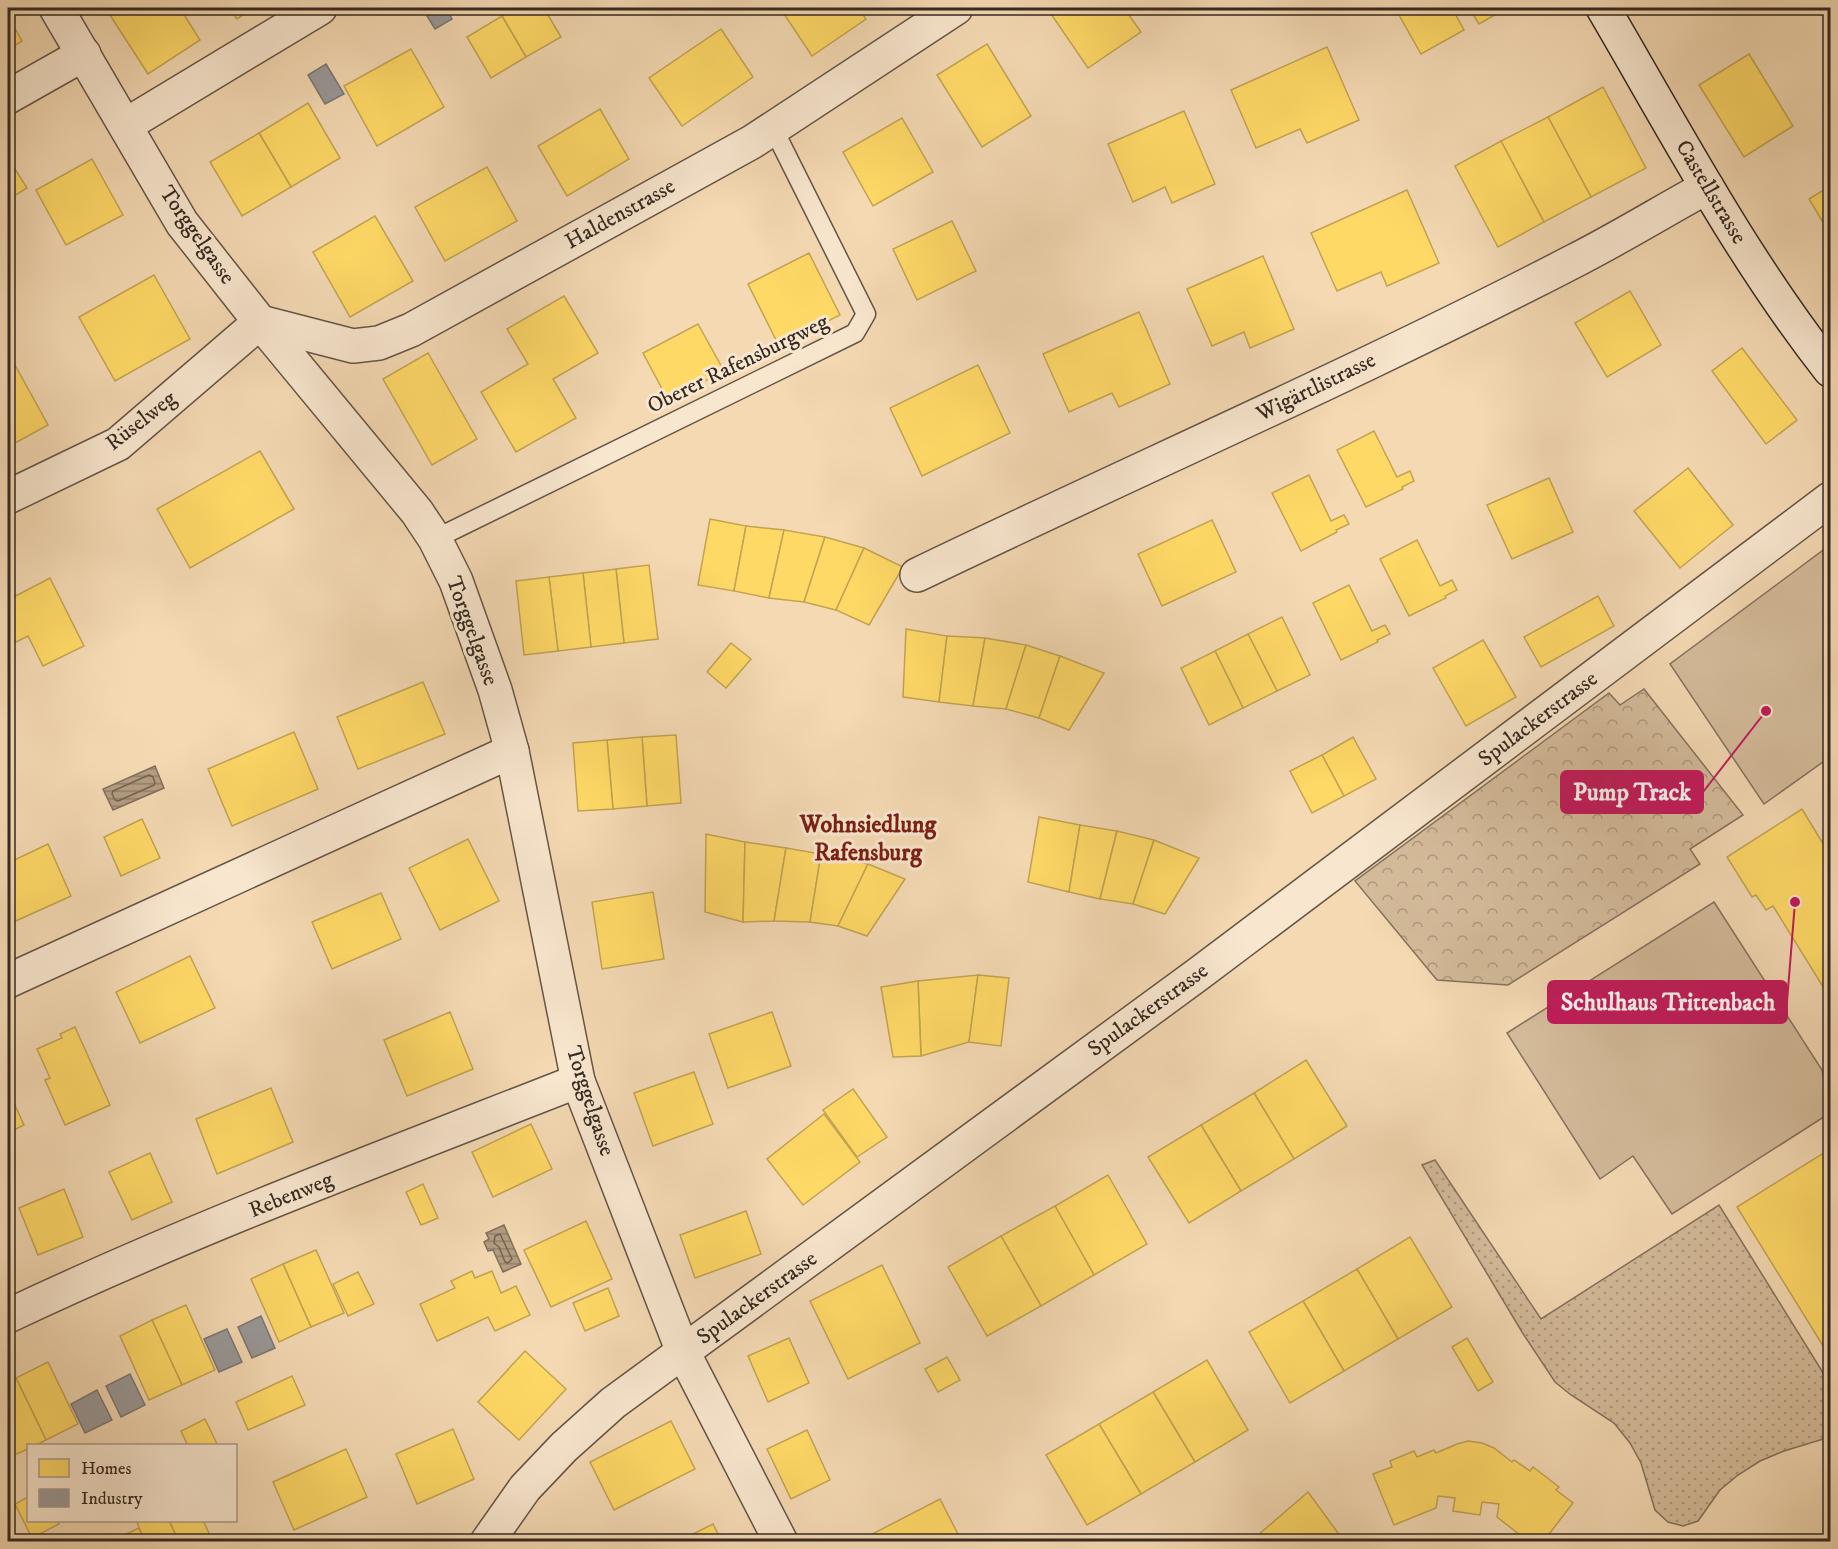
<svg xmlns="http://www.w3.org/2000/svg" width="1838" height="1549" font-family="'IM FELL DW Pica',serif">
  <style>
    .grass { fill: url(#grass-dots); stroke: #84725e; stroke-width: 1.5 }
    .forest { fill: url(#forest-crowns); stroke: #84725e; stroke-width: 1.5 }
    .pitch { fill: #d4bb9a; stroke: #84725e; stroke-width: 1.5 }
    .water { fill: url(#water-rules); stroke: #816f5c; stroke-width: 1.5 }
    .homes { fill: #ffd966; stroke: #c2a452; stroke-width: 1.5 }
    .industry { fill: #999; stroke: #7b7775; stroke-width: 1.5 }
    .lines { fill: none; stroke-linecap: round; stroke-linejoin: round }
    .shore { stroke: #746352; stroke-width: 1.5 }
    .lane-casing { stroke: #655546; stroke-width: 21 }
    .street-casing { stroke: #655546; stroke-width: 36 }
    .secondary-casing { stroke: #352922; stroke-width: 36 }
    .lane { stroke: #f8e6ce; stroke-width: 18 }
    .street { stroke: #f8e6ce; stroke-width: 33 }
    .secondary { stroke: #f8e6ce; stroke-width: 33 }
    .labels { text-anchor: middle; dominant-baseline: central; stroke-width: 6; stroke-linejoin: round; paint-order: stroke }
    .street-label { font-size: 22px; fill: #352922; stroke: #f8e6ce }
    .neighbourhood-label { font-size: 24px; font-weight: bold; fill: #7a1f14; stroke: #f8e6ce }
    .leader { fill: none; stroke: #c2185b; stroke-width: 2 }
    .callout-dot { fill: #c2185b; stroke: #f8e6ce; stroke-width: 2 }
    .callout { fill: #c2185b; stroke: #c2185b; stroke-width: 2 }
    .callout-label { font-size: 24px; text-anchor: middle; font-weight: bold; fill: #fff }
  </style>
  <defs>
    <pattern id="grass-dots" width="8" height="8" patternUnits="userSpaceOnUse" patternTransform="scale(1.5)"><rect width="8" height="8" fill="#d4bb9a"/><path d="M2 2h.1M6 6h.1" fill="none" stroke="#ad987d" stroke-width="1.8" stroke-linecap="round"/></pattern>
    <pattern id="forest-crowns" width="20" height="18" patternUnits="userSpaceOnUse" patternTransform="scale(1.5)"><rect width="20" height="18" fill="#d4bb9a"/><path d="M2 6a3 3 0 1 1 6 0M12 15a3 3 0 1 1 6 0" fill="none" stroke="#ad987d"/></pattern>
    <pattern id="water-rules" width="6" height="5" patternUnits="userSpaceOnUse" patternTransform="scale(1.5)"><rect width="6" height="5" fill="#b39d82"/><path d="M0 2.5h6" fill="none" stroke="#92806a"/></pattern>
  </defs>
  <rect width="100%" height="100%" fill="#f4d9b3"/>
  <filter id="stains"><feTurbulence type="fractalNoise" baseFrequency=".00333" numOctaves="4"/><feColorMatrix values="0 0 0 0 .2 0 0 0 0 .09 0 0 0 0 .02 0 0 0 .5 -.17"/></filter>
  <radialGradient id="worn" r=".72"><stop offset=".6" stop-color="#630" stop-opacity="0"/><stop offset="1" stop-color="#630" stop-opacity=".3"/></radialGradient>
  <!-- grass -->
  <path class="grass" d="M 1435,1160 L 1541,1319 L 1719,1205 L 1830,1384 L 1830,1437 L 1784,1451 L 1760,1461 L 1738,1475 L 1720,1490 L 1698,1521 L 1683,1526 L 1668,1522 L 1655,1510 L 1641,1463 L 1630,1443 L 1614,1423 L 1571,1395 L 1555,1382 L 1522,1332 L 1422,1165 Z"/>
  <!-- forest -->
  <path class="forest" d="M 1644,689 L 1743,815 L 1690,849 L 1700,864 L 1508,985 L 1437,980 L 1355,881 L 1609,693 L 1620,705 Z"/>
  <!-- pitch -->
  <g class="pitch">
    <path d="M 1830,545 L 1830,757 L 1764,804 L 1670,664 Z"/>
    <path d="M 1714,902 L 1822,1070 L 1830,1103 L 1830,1113 L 1672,1214 L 1633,1156 L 1600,1179 L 1507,1033 Z"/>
  </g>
  <!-- water -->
  <g class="water">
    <path d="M 155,766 L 164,788 L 113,810 L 103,789 Z"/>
    <path d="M 504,1225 L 521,1264 L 503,1272 L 493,1250 L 488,1251 L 484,1242 L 489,1239 L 486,1233 Z"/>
  </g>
  <!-- homes -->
  <g class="homes">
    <path d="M 115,8 L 180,8 L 200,40 L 148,74 L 108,12 Z"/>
    <path d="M 229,8 L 254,8 L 237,19 Z"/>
    <path d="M 516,8 L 544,8 L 561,37 L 526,57 L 502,16 Z"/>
    <path d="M 780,8 L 858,8 L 866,19 L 812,56 Z"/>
    <path d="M 1059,8 L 1124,8 L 1141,32 L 1088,68 L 1051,14 Z"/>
    <path d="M 1395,8 L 1452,8 L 1464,30 L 1421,54 Z"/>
    <path d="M 1469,8 L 1507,8 L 1479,24 Z"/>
    <path d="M 8,16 L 22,41 L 8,50 Z"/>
    <path d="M 502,16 L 526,57 L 491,78 L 467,37 Z"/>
    <path d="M 721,29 L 753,77 L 682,126 L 649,78 Z"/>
    <path d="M 987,44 L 1031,116 L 982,147 L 937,75 Z"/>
    <path d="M 1327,47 L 1359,120 L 1307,143 L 1300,129 L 1256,148 L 1231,90 Z"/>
    <path d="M 411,49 L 444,107 L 377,146 L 344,86 Z"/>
    <path d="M 1749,54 L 1793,126 L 1744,157 L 1699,85 Z"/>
    <path d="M 1603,87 L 1646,168 L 1591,197 L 1548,117 Z"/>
    <path d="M 308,103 L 340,158 L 291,187 L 259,133 Z"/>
    <path d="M 600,109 L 629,159 L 567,196 L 538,146 Z"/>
    <path d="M 1184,111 L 1215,184 L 1172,203 L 1165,187 L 1133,202 L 1108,144 Z"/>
    <path d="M 1548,117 L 1591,197 L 1544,222 L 1501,141 Z"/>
    <path d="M 902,118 L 933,172 L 873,206 L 843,152 Z"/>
    <path d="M 259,133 L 291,187 L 242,216 L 210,162 Z"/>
    <path d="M 1501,141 L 1544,222 L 1498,247 L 1455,166 Z"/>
    <path d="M 8,158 L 27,188 L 8,200 Z"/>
    <path d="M 92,159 L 123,215 L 66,245 L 36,190 Z"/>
    <path d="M 487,167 L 517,221 L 445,261 L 415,207 Z"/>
    <path d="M 1830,186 L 1830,234 L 1809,199 Z"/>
    <path d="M 1407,190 L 1439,263 L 1387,286 L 1381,272 L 1337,291 L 1311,233 Z"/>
    <path d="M 375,216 L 413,281 L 350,317 L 313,252 Z"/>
    <path d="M 952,221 L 976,271 L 917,300 L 893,249 Z"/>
    <path d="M 809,253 L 840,315 L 779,346 L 748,284 Z"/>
    <path d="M 1263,256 L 1294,329 L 1250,348 L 1244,332 L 1212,346 L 1187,289 Z"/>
    <path d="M 154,275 L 190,339 L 115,381 L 79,317 Z"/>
    <path d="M 1630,291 L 1661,345 L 1607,377 L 1575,323 Z"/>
    <path d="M 564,296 L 598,353 L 553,379 L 576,418 L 516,452 L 481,392 L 528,364 L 507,329 Z"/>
    <path d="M 1139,312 L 1170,384 L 1119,407 L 1112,393 L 1069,412 L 1043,354 Z"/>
    <path d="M 698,324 L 724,371 L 668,400 L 643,353 Z"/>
    <path d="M 1742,348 L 1797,420 L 1766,444 L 1712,371 Z"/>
    <path d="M 428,353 L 477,439 L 432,465 L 383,379 Z"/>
    <path d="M 15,365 L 48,425 L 8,447 L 8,369 Z"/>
    <path d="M 978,365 L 1010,433 L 922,476 L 890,408 Z"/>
    <path d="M 1374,431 L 1397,477 L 1410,471 L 1414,481 L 1402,487 L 1403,489 L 1366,507 L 1337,450 Z"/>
    <path d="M 260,451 L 294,509 L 190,568 L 157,509 Z"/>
    <path d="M 1688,468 L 1733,525 L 1680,568 L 1634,511 Z"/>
    <path d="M 1309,475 L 1331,521 L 1344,515 L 1349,524 L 1336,530 L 1337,532 L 1301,551 L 1272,493 Z"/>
    <path d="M 1549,478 L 1573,532 L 1512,559 L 1487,505 Z"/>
    <path d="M 710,519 L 746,526 L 734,591 L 698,585 Z"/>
    <path d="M 1212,520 L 1236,572 L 1162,606 L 1138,554 Z"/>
    <path d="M 746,526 L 784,530 L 769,598 L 734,591 Z"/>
    <path d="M 784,530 L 825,537 L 804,602 L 769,598 Z"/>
    <path d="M 825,537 L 864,548 L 836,610 L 804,602 Z"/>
    <path d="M 1417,540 L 1440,586 L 1452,580 L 1457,590 L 1445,596 L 1446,598 L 1409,616 L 1380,559 Z"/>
    <path d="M 864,548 L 903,567 L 869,625 L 836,610 Z"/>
    <path d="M 649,565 L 658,639 L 624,643 L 616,569 Z"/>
    <path d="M 616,569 L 624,643 L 591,647 L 583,573 Z"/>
    <path d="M 583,573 L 591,647 L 558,651 L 549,577 Z"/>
    <path d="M 549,577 L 558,651 L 524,655 L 516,581 Z"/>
    <path d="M 50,578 L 84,646 L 43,666 L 28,636 L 8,646 L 8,600 Z"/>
    <path d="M 1349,585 L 1372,631 L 1385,625 L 1390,634 L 1377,640 L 1378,642 L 1341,660 L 1313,603 Z"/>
    <path d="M 1598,596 L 1614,626 L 1541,667 L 1524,637 Z"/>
    <path d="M 1282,617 L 1310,675 L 1277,691 L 1248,634 Z"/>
    <path d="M 906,629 L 947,636 L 939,702 L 903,697 Z"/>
    <path d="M 1248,634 L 1277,691 L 1243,708 L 1215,651 Z"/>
    <path d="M 947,636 L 985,638 L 973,706 L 939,702 Z"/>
    <path d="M 985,638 L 1026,645 L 1006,709 L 973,706 Z"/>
    <path d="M 1483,640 L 1516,697 L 1466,726 L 1433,668 Z"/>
    <path d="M 731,643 L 751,659 L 726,688 L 707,672 Z"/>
    <path d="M 1026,645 L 1060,656 L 1039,718 L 1006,709 Z"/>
    <path d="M 1215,651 L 1243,708 L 1209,725 L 1181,668 Z"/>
    <path d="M 1060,656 L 1104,673 L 1069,730 L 1039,718 Z"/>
    <path d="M 423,682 L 445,734 L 358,769 L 337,717 Z"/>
    <path d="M 294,732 L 318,789 L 232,826 L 208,769 Z"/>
    <path d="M 676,735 L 681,803 L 647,806 L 642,737 Z"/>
    <path d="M 642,737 L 647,806 L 613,809 L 607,740 Z"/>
    <path d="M 1353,737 L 1376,779 L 1344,796 L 1322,755 Z"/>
    <path d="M 607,740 L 613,809 L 578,811 L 573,743 Z"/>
    <path d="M 1322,755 L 1344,796 L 1312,813 L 1290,771 Z"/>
    <path d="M 1802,809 L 1822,842 L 1830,839 L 1830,998 L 1773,906 L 1766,910 L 1756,895 L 1752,897 L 1727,857 Z"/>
    <path d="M 1039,817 L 1080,825 L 1069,892 L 1028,882 Z"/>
    <path d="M 142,819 L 160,858 L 121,876 L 104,837 Z"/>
    <path d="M 1080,825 L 1117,831 L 1100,899 L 1069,892 Z"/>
    <path d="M 1117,831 L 1154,840 L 1133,904 L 1100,899 Z"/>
    <path d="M 706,834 L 745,842 L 743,922 L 705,912 Z"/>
    <path d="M 468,839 L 499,901 L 440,930 L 409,868 Z"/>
    <path d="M 1154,840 L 1199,858 L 1165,914 L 1133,904 Z"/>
    <path d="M 745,842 L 786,848 L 774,921 L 743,922 Z"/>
    <path d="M 48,844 L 71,896 L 9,924 L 8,863 Z"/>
    <path d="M 786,848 L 821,854 L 810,922 L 774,921 Z"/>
    <path d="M 821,854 L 868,864 L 838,926 L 810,922 Z"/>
    <path d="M 868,864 L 905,879 L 867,936 L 838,926 Z"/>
    <path d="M 653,892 L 664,959 L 602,969 L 592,902 Z"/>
    <path d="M 381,893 L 401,939 L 332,969 L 312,922 Z"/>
    <path d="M 190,956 L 215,1008 L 140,1043 L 116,992 Z"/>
    <path d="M 978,975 L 969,1042 L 921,1056 L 918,981 Z"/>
    <path d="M 978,975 L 1009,978 L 1001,1046 L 969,1042 Z"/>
    <path d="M 918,981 L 921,1056 L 893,1057 L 881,987 Z"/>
    <path d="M 450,1012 L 473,1069 L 407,1096 L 384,1040 Z"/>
    <path d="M 772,1012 L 791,1066 L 728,1088 L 709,1034 Z"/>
    <path d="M 75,1027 L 110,1105 L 65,1125 L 45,1080 L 50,1078 L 37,1049 L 62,1038 L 60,1034 Z"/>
    <path d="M 1306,1060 L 1347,1126 L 1294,1159 L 1254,1093 Z"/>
    <path d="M 694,1072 L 713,1124 L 653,1146 L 634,1093 Z"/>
    <path d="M 271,1088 L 293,1142 L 217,1174 L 196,1119 Z"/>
    <path d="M 853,1089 L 887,1137 L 857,1157 L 823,1110 Z"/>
    <path d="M 8,1090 L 24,1125 L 8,1133 Z"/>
    <path d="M 1254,1093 L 1294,1159 L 1241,1191 L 1201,1125 Z"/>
    <path d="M 824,1114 L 860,1162 L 803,1205 L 767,1159 Z"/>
    <path d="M 531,1124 L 552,1169 L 493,1197 L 472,1152 Z"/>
    <path d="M 1201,1125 L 1241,1191 L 1189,1223 L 1148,1157 Z"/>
    <path d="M 1830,1149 L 1830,1357 L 1737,1207 Z"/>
    <path d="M 150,1153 L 172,1202 L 132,1220 L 109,1172 Z"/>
    <path d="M 1108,1175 L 1147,1244 L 1094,1275 L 1055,1206 Z"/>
    <path d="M 423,1184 L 438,1218 L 421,1225 L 406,1192 Z"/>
    <path d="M 64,1189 L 83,1237 L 38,1255 L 19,1208 Z"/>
    <path d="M 1055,1206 L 1094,1275 L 1041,1306 L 1001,1236 Z"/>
    <path d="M 746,1211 L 761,1254 L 695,1278 L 680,1235 Z"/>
    <path d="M 586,1221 L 612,1279 L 551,1307 L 524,1250 Z"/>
    <path d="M 1001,1236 L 1041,1306 L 987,1336 L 948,1267 Z"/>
    <path d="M 1410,1237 L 1452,1307 L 1398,1339 L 1357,1269 Z"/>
    <path d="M 316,1250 L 344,1313 L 311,1327 L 283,1264 Z"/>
    <path d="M 283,1264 L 311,1327 L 279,1342 L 251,1279 Z"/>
    <path d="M 882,1265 L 920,1343 L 848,1379 L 810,1301 Z"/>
    <path d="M 1357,1269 L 1398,1339 L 1344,1371 L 1303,1301 Z"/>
    <path d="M 472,1271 L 475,1278 L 492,1271 L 501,1293 L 516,1286 L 530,1315 L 495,1331 L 488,1317 L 437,1341 L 420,1304 L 455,1288 L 451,1281 Z"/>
    <path d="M 358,1272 L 374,1304 L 348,1316 L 333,1284 Z"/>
    <path d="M 608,1288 L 619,1316 L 585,1331 L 573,1303 Z"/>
    <path d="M 1303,1301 L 1344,1371 L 1290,1403 L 1249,1332 Z"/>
    <path d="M 186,1305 L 215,1370 L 182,1385 L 152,1320 Z"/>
    <path d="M 152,1320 L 182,1385 L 149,1400 L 120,1336 Z"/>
    <path d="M 789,1338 L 809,1383 L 768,1402 L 748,1356 Z"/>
    <path d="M 1467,1338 L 1493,1382 L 1478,1391 L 1452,1347 Z"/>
    <path d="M 525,1351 L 566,1389 L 519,1440 L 478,1402 Z"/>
    <path d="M 947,1357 L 960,1380 L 938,1392 L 925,1369 Z"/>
    <path d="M 1207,1360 L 1248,1430 L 1195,1462 L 1153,1392 Z"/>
    <path d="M 48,1362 L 78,1424 L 46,1440 L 16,1378 Z"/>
    <path d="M 292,1376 L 305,1405 L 248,1430 L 236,1402 Z"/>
    <path d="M 16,1378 L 46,1440 L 35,1446 L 28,1446 L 28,1449 L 14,1455 L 8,1441 L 8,1382 Z"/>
    <path d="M 1153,1392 L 1195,1462 L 1141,1494 L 1099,1424 Z"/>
    <path d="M 205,1419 L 218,1446 L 188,1446 L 181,1431 Z"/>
    <path d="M 671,1421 L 695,1469 L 614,1510 L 590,1462 Z"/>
    <path d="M 1099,1424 L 1141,1494 L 1087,1525 L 1046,1455 Z"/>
    <path d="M 453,1429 L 474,1479 L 417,1504 L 396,1454 Z"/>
    <path d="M 807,1430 L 830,1480 L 791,1499 L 767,1449 Z"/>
    <path d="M 1468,1441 L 1482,1443 L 1494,1448 L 1512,1462 L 1514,1460 L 1530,1471 L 1533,1467 L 1559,1487 L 1556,1490 L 1573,1503 L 1543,1542 L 1529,1542 L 1497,1517 L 1499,1504 L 1482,1502 L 1480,1515 L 1453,1511 L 1455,1498 L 1438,1496 L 1436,1508 L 1394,1525 L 1373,1474 L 1392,1467 L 1390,1461 L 1414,1451 L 1417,1457 L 1434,1450 L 1436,1453 L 1457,1444 Z"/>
    <path d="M 346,1449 L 367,1497 L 294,1530 L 273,1482 Z"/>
    <path d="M 1308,1492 L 1338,1533 L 1334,1536 L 1339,1542 L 1250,1542 Z"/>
    <path d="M 28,1497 L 28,1520 L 57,1520 L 59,1524 L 32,1538 L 15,1504 Z"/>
    <path d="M 940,1499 L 962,1542 L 857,1542 Z"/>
    <path d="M 136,1520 L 169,1520 L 179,1542 L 145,1542 Z"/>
    <path d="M 169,1520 L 203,1520 L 213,1542 L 179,1542 Z"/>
    <path d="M 713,1524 L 722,1542 L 677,1542 Z"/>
    <path d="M 139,1528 L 145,1542 L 109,1542 Z"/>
  </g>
  <!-- industry -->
  <g class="industry">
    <path d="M 422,8 L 446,8 L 452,19 L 435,29 Z"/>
    <path d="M 326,64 L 344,94 L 325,104 L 308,75 Z"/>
    <path d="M 261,1316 L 275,1348 L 252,1358 L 238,1327 Z"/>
    <path d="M 227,1329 L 242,1362 L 219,1372 L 204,1339 Z"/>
    <path d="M 130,1374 L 145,1405 L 121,1417 L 106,1386 Z"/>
    <path d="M 97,1390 L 112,1420 L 85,1433 L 71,1404 Z"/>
    <path d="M 8,1451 L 14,1465 L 8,1468 Z"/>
  </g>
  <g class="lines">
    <!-- shore -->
    <g class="shore">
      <path d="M 149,775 L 153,777 L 155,783 L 154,785 L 118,801 L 115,800 L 112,794 L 113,791 Z"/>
      <path d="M 500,1234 L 512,1259 L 508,1263 L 505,1262 L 499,1247 L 494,1243 L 495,1236 Z"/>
    </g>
    <!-- lane casing -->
    <g class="lane-casing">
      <path id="lane" d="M 435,539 L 855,333 L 866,314 L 773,128"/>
    </g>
    <!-- street casing -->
    <g class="street-casing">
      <g id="street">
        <path d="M 56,8 L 182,223 L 260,322 L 417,512 L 435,539 L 456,581 L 495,690 L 512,751 L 578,1081 L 683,1352 L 781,1542"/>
        <path d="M 8,97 L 84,54"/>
        <path d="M 126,125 L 320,8"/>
        <path d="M 8,497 L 118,444 L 260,322 L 353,346 L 379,343 L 411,330 L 752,142 L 956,8"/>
        <path d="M 917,575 C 1137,469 1360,372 1576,260 C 1621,237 1663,211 1707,187"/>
        <path d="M 8,981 L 512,751"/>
        <path d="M 8,1316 C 194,1228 387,1156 578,1081"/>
        <path d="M 487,1542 L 525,1488 L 564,1447 L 613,1403 L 1197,975 L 1830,499"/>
      </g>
    </g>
    <!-- secondary casing -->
    <g class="secondary-casing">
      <path id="secondary" d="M 1603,8 C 1675,131 1742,258 1830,370"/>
    </g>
    <!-- lane -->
    <use href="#lane" class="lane"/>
    <!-- street -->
    <use href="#street" class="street"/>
    <!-- secondary -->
    <use href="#secondary" class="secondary"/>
  </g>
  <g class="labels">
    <!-- street labels -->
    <g class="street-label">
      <text transform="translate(1711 192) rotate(59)">Castellstrasse</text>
      <text transform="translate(620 214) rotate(-29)">Haldenstrasse</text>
      <text transform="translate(197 235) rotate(55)">Torggelgasse</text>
      <text transform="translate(738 364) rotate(-26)">Oberer Rafensburgweg</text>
      <text transform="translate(1316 387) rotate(-26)">Wigärtlistrasse</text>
      <text transform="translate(141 421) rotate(-38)">Rüselweg</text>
      <text transform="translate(472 631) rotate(70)">Torggelgasse</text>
      <text transform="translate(1538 719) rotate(-37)">Spulackerstrasse</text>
      <text transform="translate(1148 1010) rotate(-36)">Spulackerstrasse</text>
      <text transform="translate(590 1101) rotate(72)">Torggelgasse</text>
      <text transform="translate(291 1195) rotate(-22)">Rebenweg</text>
      <text transform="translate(757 1298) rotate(-36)">Spulackerstrasse</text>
    </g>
    <!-- neighbourhood labels -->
    <g class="neighbourhood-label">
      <text x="868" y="825">Wohnsiedlung<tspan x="868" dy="28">Rafensburg</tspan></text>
    </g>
  </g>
  <!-- callouts -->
  <path class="leader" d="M1766 711L1703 792M1795 902L1787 1002"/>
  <g class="callout-dot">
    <circle cx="1766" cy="711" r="6"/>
    <circle cx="1795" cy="902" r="6"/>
  </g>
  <g class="callout">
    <rect x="1561" y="771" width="142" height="42" rx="6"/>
    <rect x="1548" y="981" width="239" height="42" rx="6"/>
  </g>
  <g class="callout-label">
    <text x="1632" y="800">Pump Track</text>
    <text x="1668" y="1010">Schulhaus Trittenbach</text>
  </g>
  <!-- margin -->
  <rect width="1838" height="1549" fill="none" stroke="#f4d9b3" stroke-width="30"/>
  <rect x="9" y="9" width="1820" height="1531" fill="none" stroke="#352922" stroke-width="3"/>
  <rect x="15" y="15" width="1808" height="1519" fill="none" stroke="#352922" stroke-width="1.5"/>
  <!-- legend -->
  <rect x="27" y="1444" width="210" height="78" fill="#f8e6ce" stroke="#aa9a89" stroke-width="1.5"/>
  <rect x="39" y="1459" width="30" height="18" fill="#ffd966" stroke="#aa9a89" stroke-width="1.5"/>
  <text x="81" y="1474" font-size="18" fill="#352922">Homes</text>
  <rect x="39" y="1489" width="30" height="18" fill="#999999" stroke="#aa9a89" stroke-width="1.5"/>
  <text x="81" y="1504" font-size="18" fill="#352922">Industry</text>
  <rect width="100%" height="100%" filter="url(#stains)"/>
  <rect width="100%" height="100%" fill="url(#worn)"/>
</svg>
